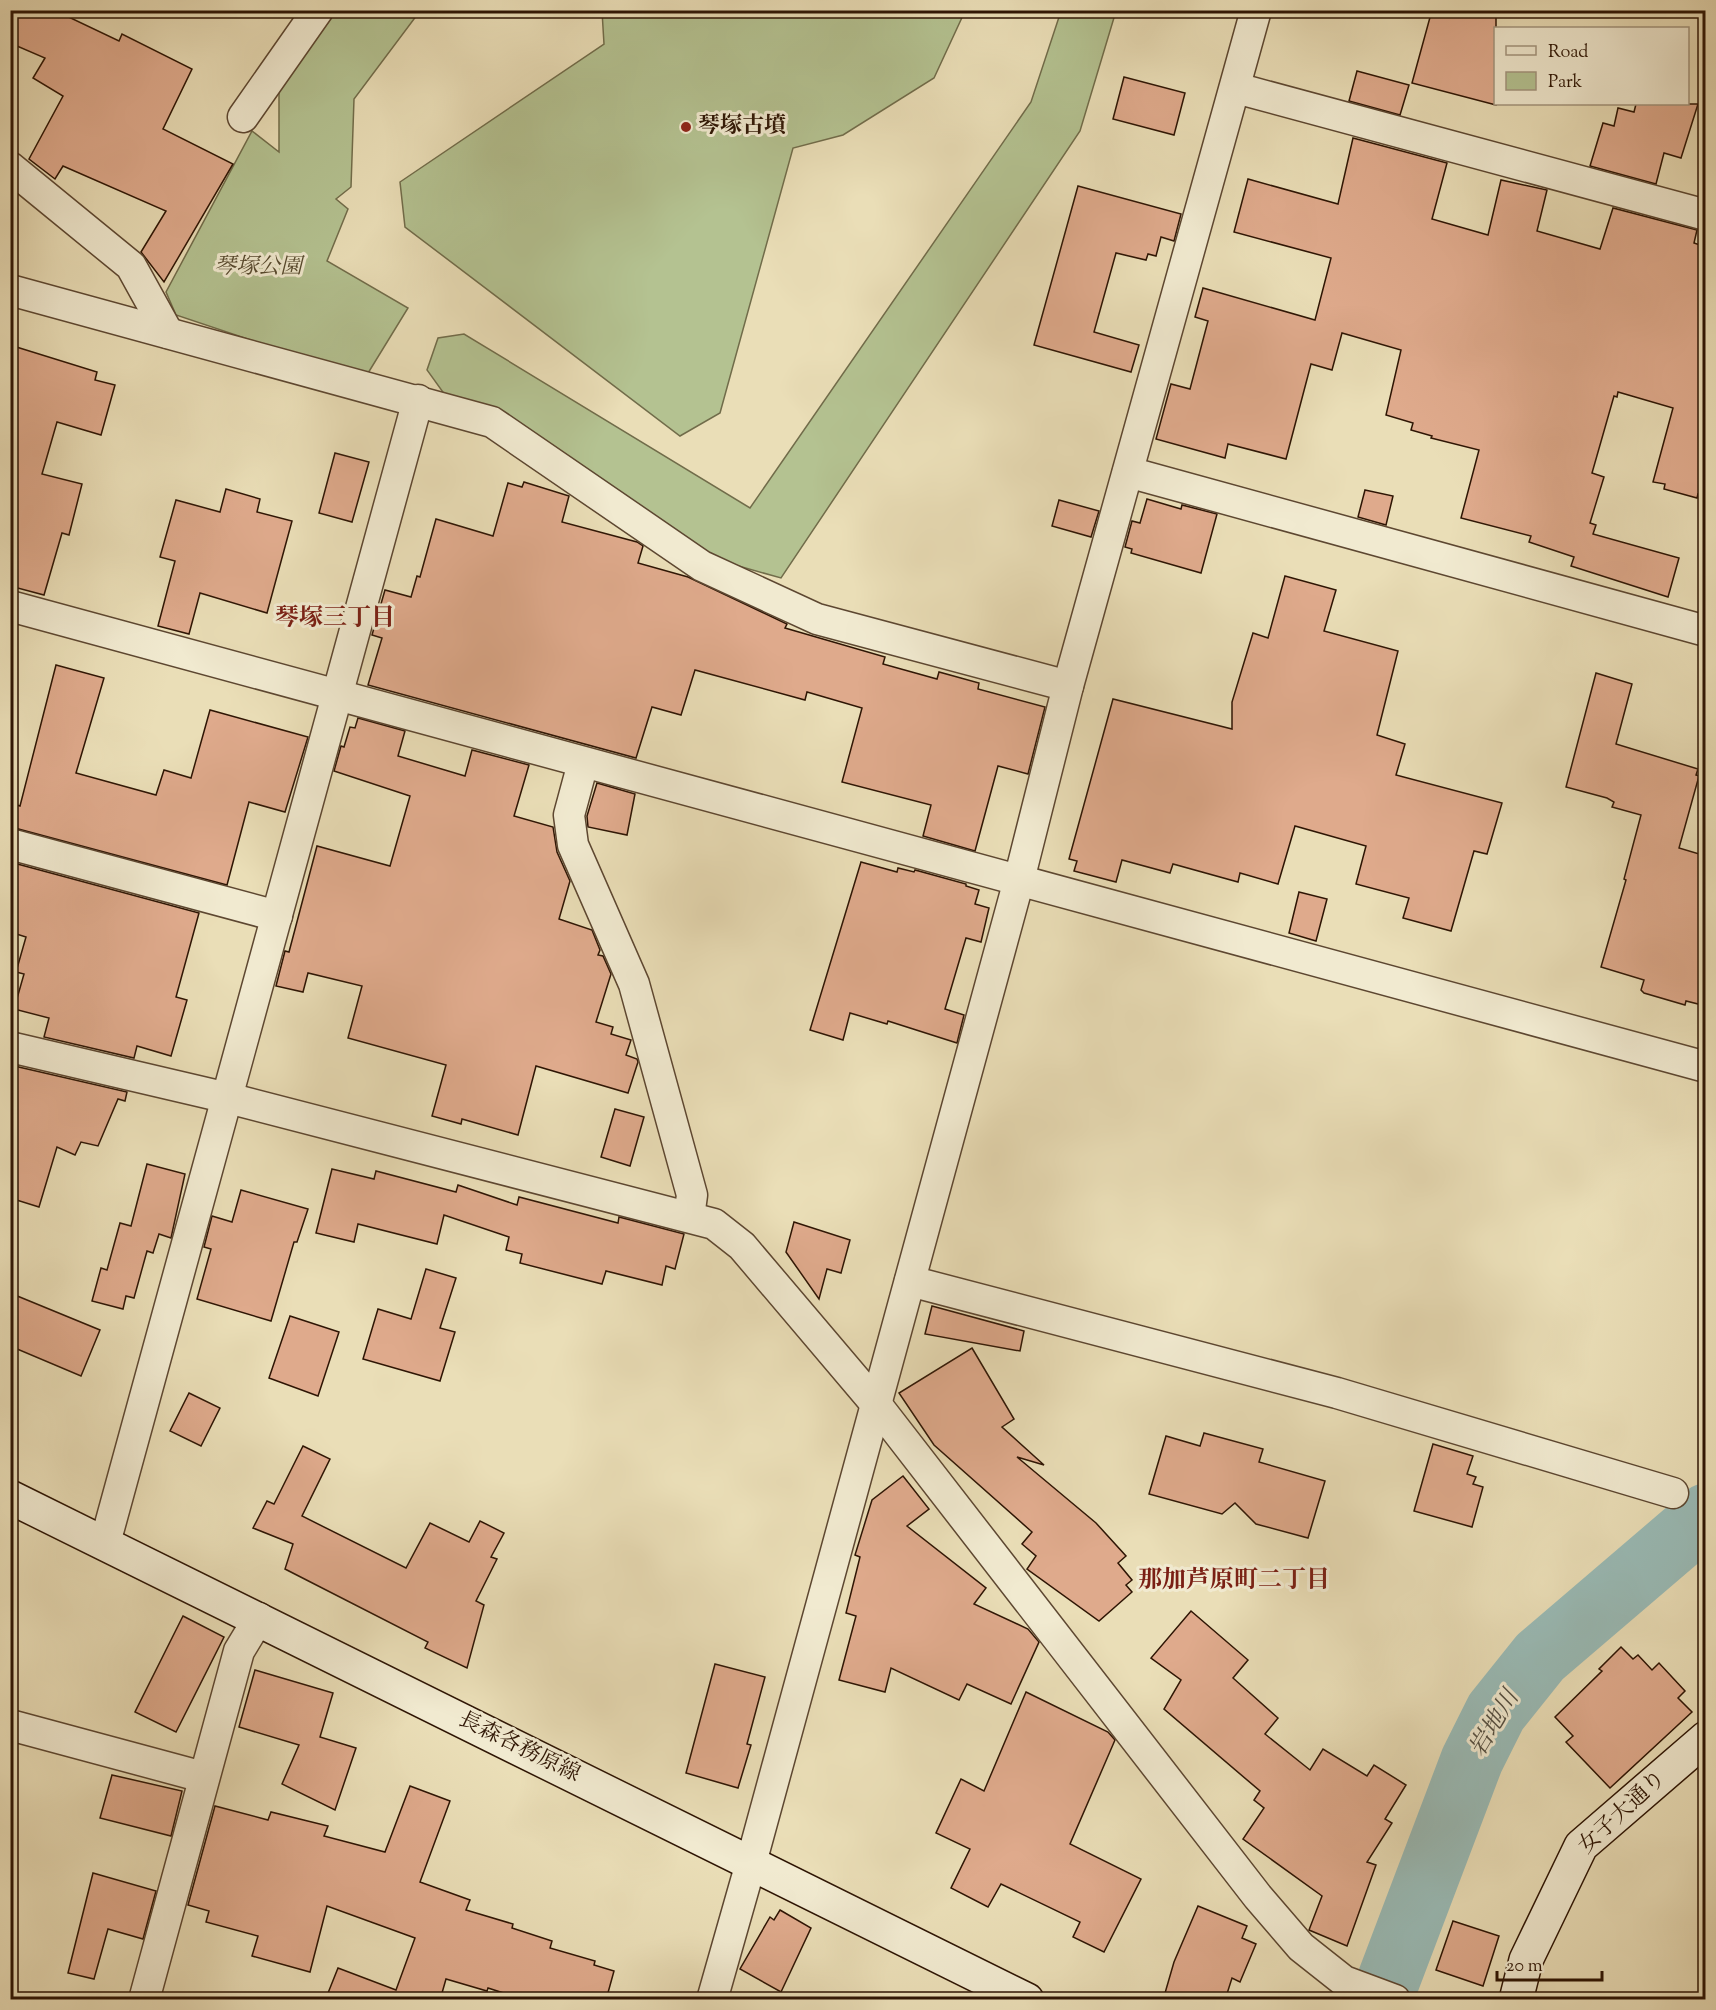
<svg xmlns="http://www.w3.org/2000/svg" width="1716" height="2010" font-family="'Sorts Mill Goudy','Noto Serif JP',serif">
  <style>
    .green { fill: #b4c291; stroke: #716c4a; stroke-width: 1.5 }
    .lines { fill: none; stroke-linecap: round; stroke-linejoin: round }
    .river { stroke: #9abbb6; stroke-width: 63 }
    .building { fill: #dfaa8c; stroke: #2e1504; stroke-width: 1.5 }
    .street-casing { stroke: #5d4731; stroke-width: 33 }
    .secondary-casing { stroke: #2e1504; stroke-width: 36 }
    .street { stroke: #f1ead0; stroke-width: 30 }
    .secondary { stroke: #f1ead0; stroke-width: 33 }
    .poi-dot { fill: #8f2418; stroke: #f1ead0; stroke-width: 2 }
    .labels { text-anchor: middle; dominant-baseline: central; stroke-width: 6; stroke-linejoin: round; paint-order: stroke }
    .poi-label { font-size: 22px; font-weight: bold; fill: #2e1504; stroke: #f1ead0; text-anchor: start }
    .park-label { font-size: 22px; font-style: italic; fill: #56492e; stroke: #f1ead0 }
    .street-label { font-size: 22px; fill: #2e1504; stroke: #f1ead0 }
    .neighbourhood-label { font-size: 24px; font-weight: bold; fill: #7a1f14; stroke: #f1ead0 }
    .water-label { font-size: 24px; font-style: italic; fill: #544f42; stroke: #f1ead0 }
  </style>
  <rect width="100%" height="100%" fill="#eadeb7"/>
  <filter id="stains"><feTurbulence type="fractalNoise" baseFrequency=".00333" numOctaves="4"/><feColorMatrix values="0 0 0 0 .2 0 0 0 0 .09 0 0 0 0 .02 0 0 0 .5 -.17"/></filter>
  <radialGradient id="worn" r=".72"><stop offset=".6" stop-color="#630" stop-opacity="0"/><stop offset="1" stop-color="#630" stop-opacity=".3"/></radialGradient>
  <!-- green -->
  <g class="green">
    <path d="M 336,11 L 420,11 L 354,99 L 351,187 L 336,199 L 348,209 L 327,261 L 408,308 L 365,378 L 176,315 L 166,292 L 252,131 L 279,152 L 279,90 Z"/>
    <path d="M 602,11 L 965,11 L 934,78 L 843,135 L 793,148 L 720,413 L 680,436 L 405,227 L 400,182 L 604,44 Z"/>
    <path d="M 1061,11 L 1116,11 L 1080,131 L 781,578 L 707,557 L 445,395 L 427,370 L 438,338 L 464,334 L 750,508 L 1031,102 Z"/>
  </g>
  <g class="lines">
    <!-- river -->
    <path class="river" d="M 1381,2000 L 1472,1760 L 1496,1712 L 1540,1657 L 1706,1515"/>
  </g>
  <!-- building -->
  <g class="building">
    <path d="M 10,10 L 54,10 L 119,41 L 122,34 L 192,69 L 163,129 L 233,164 L 164,282 L 141,252 L 166,211 L 63,166 L 55,179 L 29,159 L 63,96 L 33,78 L 45,58 L 10,43 Z"/>
    <path d="M 1432,10 L 1496,10 L 1496,105 L 1412,83 Z"/>
    <path d="M 1357,71 L 1409,85 L 1400,115 L 1349,101 Z"/>
    <path d="M 1124,77 L 1185,93 L 1174,135 L 1113,119 Z"/>
    <path d="M 1636,104 L 1698,104 L 1681,158 L 1664,153 L 1656,184 L 1590,166 L 1603,123 L 1614,126 L 1618,108 L 1634,112 Z"/>
    <path d="M 1353,138 L 1447,163 L 1432,219 L 1488,235 L 1501,180 L 1547,190 L 1537,231 L 1600,249 L 1613,208 L 1697,230 L 1694,243 L 1706,247 L 1706,496 L 1698,494 L 1697,498 L 1664,489 L 1665,484 L 1653,482 L 1673,408 L 1618,392 L 1617,397 L 1614,396 L 1592,473 L 1604,477 L 1590,523 L 1596,525 L 1593,534 L 1679,558 L 1668,597 L 1571,566 L 1574,557 L 1529,542 L 1531,536 L 1461,518 L 1479,450 L 1431,438 L 1432,436 L 1411,430 L 1413,423 L 1386,415 L 1401,350 L 1342,333 L 1332,370 L 1311,364 L 1286,459 L 1228,444 L 1225,458 L 1156,439 L 1171,384 L 1190,389 L 1208,321 L 1195,317 L 1203,288 L 1315,320 L 1331,258 L 1234,232 L 1248,179 L 1338,204 Z"/>
    <path d="M 1078,186 L 1181,214 L 1174,241 L 1161,237 L 1156,256 L 1148,254 L 1146,260 L 1116,253 L 1094,332 L 1139,345 L 1131,372 L 1034,345 Z"/>
    <path d="M 10,345 L 97,372 L 95,380 L 115,385 L 101,435 L 57,422 L 42,474 L 82,484 L 69,535 L 62,533 L 44,595 L 10,586 Z"/>
    <path d="M 335,453 L 369,462 L 352,522 L 319,513 Z"/>
    <path d="M 524,482 L 569,496 L 562,522 L 637,542 L 643,546 L 638,563 L 688,577 L 787,624 L 785,628 L 885,657 L 883,664 L 937,679 L 939,672 L 979,683 L 978,689 L 1045,707 L 1028,774 L 998,766 L 975,851 L 923,836 L 931,805 L 842,782 L 862,708 L 807,692 L 805,700 L 695,670 L 681,715 L 652,707 L 636,758 L 368,685 L 382,638 L 372,635 L 385,590 L 411,597 L 417,576 L 420,577 L 436,519 L 493,536 L 508,483 L 522,487 Z"/>
    <path d="M 226,489 L 260,499 L 257,512 L 292,521 L 267,613 L 200,593 L 189,634 L 158,626 L 175,561 L 160,557 L 176,500 L 220,512 Z"/>
    <path d="M 1365,490 L 1393,496 L 1386,525 L 1358,517 Z"/>
    <path d="M 1147,499 L 1181,509 L 1182,505 L 1217,514 L 1201,573 L 1131,553 L 1132,549 L 1125,547 L 1132,521 L 1140,523 Z"/>
    <path d="M 1059,500 L 1099,511 L 1091,537 L 1052,526 Z"/>
    <path d="M 1285,576 L 1336,590 L 1324,631 L 1398,651 L 1377,735 L 1405,744 L 1396,775 L 1502,803 L 1487,854 L 1474,851 L 1451,931 L 1403,918 L 1409,898 L 1356,884 L 1366,846 L 1295,826 L 1278,884 L 1240,873 L 1238,882 L 1173,864 L 1170,873 L 1122,860 L 1116,882 L 1074,871 L 1077,861 L 1069,859 L 1113,699 L 1232,729 L 1232,702 L 1253,633 L 1268,638 Z"/>
    <path d="M 56,665 L 104,678 L 76,773 L 156,795 L 164,770 L 191,778 L 210,710 L 308,737 L 285,812 L 249,802 L 227,885 L 11,827 L 17,805 L 20,806 Z"/>
    <path d="M 1596,673 L 1632,684 L 1616,744 L 1698,769 L 1696,775 L 1699,776 L 1679,848 L 1706,856 L 1706,1006 L 1686,1001 L 1685,1005 L 1644,993 L 1641,990 L 1644,980 L 1601,967 L 1626,880 L 1624,879 L 1641,815 L 1612,807 L 1614,802 L 1607,798 L 1566,787 Z"/>
    <path d="M 358,718 L 405,731 L 398,756 L 465,776 L 472,750 L 529,765 L 514,816 L 553,827 L 557,852 L 570,881 L 559,919 L 592,930 L 600,950 L 598,955 L 603,956 L 611,974 L 596,1022 L 613,1027 L 611,1034 L 631,1040 L 626,1055 L 637,1059 L 638,1062 L 628,1093 L 536,1066 L 518,1135 L 462,1119 L 461,1124 L 432,1116 L 446,1065 L 348,1038 L 362,986 L 308,973 L 303,992 L 276,986 L 285,951 L 289,952 L 317,846 L 390,866 L 410,796 L 334,771 L 341,746 L 344,747 L 350,727 L 355,728 Z"/>
    <path d="M 597,783 L 635,794 L 627,835 L 588,827 L 587,816 Z"/>
    <path d="M 10,862 L 199,913 L 176,997 L 187,1000 L 171,1056 L 137,1046 L 134,1058 L 44,1037 L 49,1018 L 14,1009 L 24,974 L 16,972 L 26,937 L 10,932 Z"/>
    <path d="M 861,862 L 897,872 L 898,868 L 914,872 L 915,870 L 966,884 L 966,886 L 979,890 L 975,904 L 989,908 L 981,942 L 966,938 L 945,1009 L 964,1015 L 957,1043 L 888,1021 L 887,1024 L 850,1013 L 843,1040 L 810,1030 Z"/>
    <path d="M 1299,892 L 1327,899 L 1316,941 L 1289,933 Z"/>
    <path d="M 10,1065 L 127,1092 L 125,1101 L 118,1099 L 98,1146 L 81,1142 L 75,1155 L 57,1147 L 39,1207 L 10,1198 Z"/>
    <path d="M 615,1109 L 644,1117 L 630,1166 L 601,1157 Z"/>
    <path d="M 147,1164 L 185,1174 L 171,1238 L 159,1234 L 153,1253 L 147,1251 L 134,1298 L 126,1296 L 123,1309 L 92,1301 L 101,1268 L 107,1270 L 120,1223 L 131,1226 Z"/>
    <path d="M 332,1169 L 374,1179 L 376,1171 L 456,1192 L 458,1185 L 517,1205 L 519,1197 L 618,1223 L 619,1217 L 684,1234 L 675,1269 L 666,1266 L 662,1285 L 606,1271 L 602,1284 L 520,1263 L 522,1254 L 506,1250 L 509,1237 L 444,1215 L 437,1244 L 358,1224 L 354,1242 L 316,1233 Z"/>
    <path d="M 241,1190 L 308,1209 L 297,1242 L 294,1242 L 271,1321 L 197,1299 L 211,1249 L 204,1247 L 212,1216 L 232,1222 Z"/>
    <path d="M 794,1222 L 850,1240 L 841,1273 L 827,1269 L 819,1299 L 786,1252 Z"/>
    <path d="M 426,1269 L 456,1278 L 440,1328 L 455,1332 L 440,1381 L 363,1359 L 378,1309 L 411,1319 Z"/>
    <path d="M 10,1293 L 100,1330 L 81,1376 L 10,1346 Z"/>
    <path d="M 932,1306 L 1024,1331 L 1020,1351 L 925,1334 Z"/>
    <path d="M 290,1316 L 339,1332 L 318,1396 L 269,1378 Z"/>
    <path d="M 972,1348 L 1014,1419 L 1002,1427 L 1044,1465 L 1017,1457 L 1096,1523 L 1126,1556 L 1118,1563 L 1132,1580 L 1126,1585 L 1132,1592 L 1099,1621 L 1027,1569 L 1036,1556 L 1022,1544 L 1032,1532 L 934,1445 L 899,1393 Z"/>
    <path d="M 189,1393 L 220,1408 L 201,1446 L 170,1431 Z"/>
    <path d="M 1204,1433 L 1263,1449 L 1259,1462 L 1325,1481 L 1308,1538 L 1256,1524 L 1235,1503 L 1222,1514 L 1149,1494 L 1166,1436 L 1200,1446 Z"/>
    <path d="M 1433,1444 L 1473,1456 L 1467,1474 L 1476,1477 L 1473,1484 L 1483,1487 L 1472,1527 L 1414,1511 Z"/>
    <path d="M 303,1446 L 330,1459 L 302,1516 L 406,1568 L 430,1523 L 469,1542 L 480,1521 L 504,1533 L 491,1557 L 497,1559 L 476,1601 L 484,1605 L 467,1668 L 425,1648 L 428,1642 L 285,1569 L 293,1544 L 253,1528 L 267,1501 L 274,1504 Z"/>
    <path d="M 903,1476 L 929,1509 L 907,1526 L 986,1588 L 974,1604 L 1028,1629 L 1039,1642 L 1011,1704 L 967,1684 L 959,1700 L 891,1668 L 885,1692 L 839,1680 L 856,1616 L 846,1613 L 860,1557 L 855,1555 L 872,1500 Z"/>
    <path d="M 1191,1611 L 1248,1660 L 1233,1678 L 1278,1718 L 1265,1734 L 1310,1770 L 1323,1749 L 1367,1776 L 1374,1765 L 1406,1785 L 1385,1819 L 1392,1823 L 1367,1862 L 1376,1865 L 1347,1946 L 1309,1930 L 1322,1896 L 1243,1839 L 1264,1808 L 1254,1800 L 1260,1791 L 1164,1709 L 1181,1680 L 1151,1658 Z"/>
    <path d="M 183,1616 L 224,1637 L 176,1732 L 135,1712 Z"/>
    <path d="M 1621,1647 L 1633,1659 L 1638,1655 L 1652,1670 L 1659,1663 L 1685,1691 L 1678,1698 L 1692,1712 L 1610,1788 L 1566,1742 L 1573,1736 L 1555,1717 L 1602,1671 L 1599,1669 Z"/>
    <path d="M 715,1664 L 765,1677 L 747,1744 L 751,1745 L 738,1788 L 686,1773 Z"/>
    <path d="M 255,1670 L 333,1693 L 320,1737 L 356,1748 L 335,1810 L 282,1784 L 299,1745 L 239,1727 Z"/>
    <path d="M 1026,1692 L 1108,1732 L 1115,1740 L 1070,1844 L 1141,1879 L 1104,1952 L 1073,1937 L 1080,1922 L 1001,1884 L 988,1907 L 951,1888 L 970,1849 L 936,1833 L 961,1779 L 984,1791 Z"/>
    <path d="M 112,1775 L 182,1791 L 171,1836 L 100,1818 Z"/>
    <path d="M 410,1786 L 450,1801 L 420,1882 L 470,1900 L 466,1910 L 513,1924 L 512,1928 L 552,1941 L 550,1948 L 595,1961 L 594,1965 L 614,1971 L 606,2000 L 525,2000 L 488,1988 L 487,1991 L 446,1979 L 440,2000 L 347,2000 L 328,1993 L 338,1968 L 396,1990 L 415,1938 L 327,1906 L 310,1972 L 252,1956 L 258,1936 L 206,1922 L 209,1911 L 188,1905 L 215,1806 L 268,1820 L 271,1812 L 328,1826 L 324,1836 L 385,1852 Z"/>
    <path d="M 93,1873 L 156,1891 L 143,1939 L 108,1929 L 94,1979 L 68,1973 Z"/>
    <path d="M 1198,1906 L 1247,1926 L 1242,1938 L 1256,1944 L 1240,1982 L 1232,1978 L 1225,2000 L 1163,2000 L 1174,1962 Z"/>
    <path d="M 780,1910 L 811,1928 L 781,1992 L 740,1969 L 770,1917 L 774,1920 Z"/>
    <path d="M 1453,1921 L 1499,1936 L 1483,1986 L 1436,1970 Z"/>
  </g>
  <g class="lines">
    <!-- street casing -->
    <g class="street-casing">
      <g id="street">
        <path d="M 1236,88 L 1706,215"/>
        <path d="M 243,117 L 318,10"/>
        <path d="M 10,167 L 131,266 L 168,333"/>
        <path d="M 10,290 L 492,422 L 702,566 L 817,619 L 1068,686"/>
        <path d="M 1128,472 L 1706,631"/>
        <path d="M 10,606 L 1706,1067"/>
        <path d="M 583,763 L 569,815 L 573,845 L 634,984 L 692,1195 L 689,1217"/>
        <path d="M 10,844 L 277,916"/>
        <path d="M 10,1047 L 228,1098 L 714,1224 L 742,1246 L 876,1404 L 1258,1897 L 1301,1947 L 1344,1981 L 1395,2000"/>
        <path d="M 910,1281 L 1337,1393 L 1673,1493"/>
        <path d="M 105,1543 L 418,400"/>
        <path d="M 10,1725 L 203,1777"/>
        <path d="M 144,2000 L 239,1651 L 259,1618"/>
        <path d="M 712,2000 L 751,1863 L 1019,880 L 1068,686 L 1256,10"/>
      </g>
    </g>
    <!-- secondary casing -->
    <g class="secondary-casing">
      <g id="secondary">
        <path d="M 10,1497 L 1027,2000"/>
        <path d="M 1516,2000 L 1526,1960 L 1581,1846 L 1706,1738"/>
      </g>
    </g>
    <!-- street -->
    <use href="#street" class="street"/>
    <!-- secondary -->
    <use href="#secondary" class="secondary"/>
  </g>
  <!-- markers -->
  <circle class="poi-dot" cx="686" cy="127" r="6"/>
  <g class="labels">
    <!-- poi labels -->
    <g class="poi-label">
      <text x="698" y="127">琴塚古墳</text>
    </g>
    <!-- park labels -->
    <g class="park-label">
      <text x="258" y="268">琴塚公園</text>
    </g>
    <!-- street labels -->
    <g class="street-label">
      <text transform="translate(519 1748) rotate(26)">長森各務原線</text>
      <text transform="translate(1623 1813) rotate(-43)">女子大通り</text>
    </g>
    <!-- neighbourhood labels -->
    <g class="neighbourhood-label">
      <text x="335" y="619">琴塚三丁目</text>
      <text x="1234" y="1581">那加芦原町二丁目</text>
    </g>
    <!-- water labels -->
    <g class="water-label">
      <text transform="translate(1495 1724) rotate(-59)">岩地川</text>
    </g>
  </g>
  <!-- margin -->
  <rect width="1716" height="2010" fill="none" stroke="#eadeb7" stroke-width="36"/>
  <rect x="12" y="12" width="1692" height="1986" fill="none" stroke="#2e1504" stroke-width="3"/>
  <rect x="18" y="18" width="1680" height="1974" fill="none" stroke="#2e1504" stroke-width="1.5"/>
  <!-- legend -->
  <rect x="1494" y="27" width="195" height="78" fill="#f1ead0" stroke="#a3957e" stroke-width="1.5"/>
  <rect x="1506" y="46" width="30" height="9" fill="#f1ead0" stroke="#a3957e" stroke-width="1.5"/>
  <text x="1548" y="57" font-size="18" fill="#2e1504">Road</text>
  <rect x="1506" y="72" width="30" height="18" fill="#b4c291" stroke="#a3957e" stroke-width="1.5"/>
  <text x="1548" y="87" font-size="18" fill="#2e1504">Park</text>
  <!-- scale -->
  <path d="M1497 1971v9h105v-9" fill="none" stroke="#2e1504" stroke-width="3"/>
  <text x="1506" y="1971" font-size="18" fill="#2e1504" stroke="#f1ead0" stroke-width="4.5" paint-order="stroke">20 m</text>
  <rect width="100%" height="100%" filter="url(#stains)"/>
  <rect width="100%" height="100%" fill="url(#worn)"/>
</svg>
